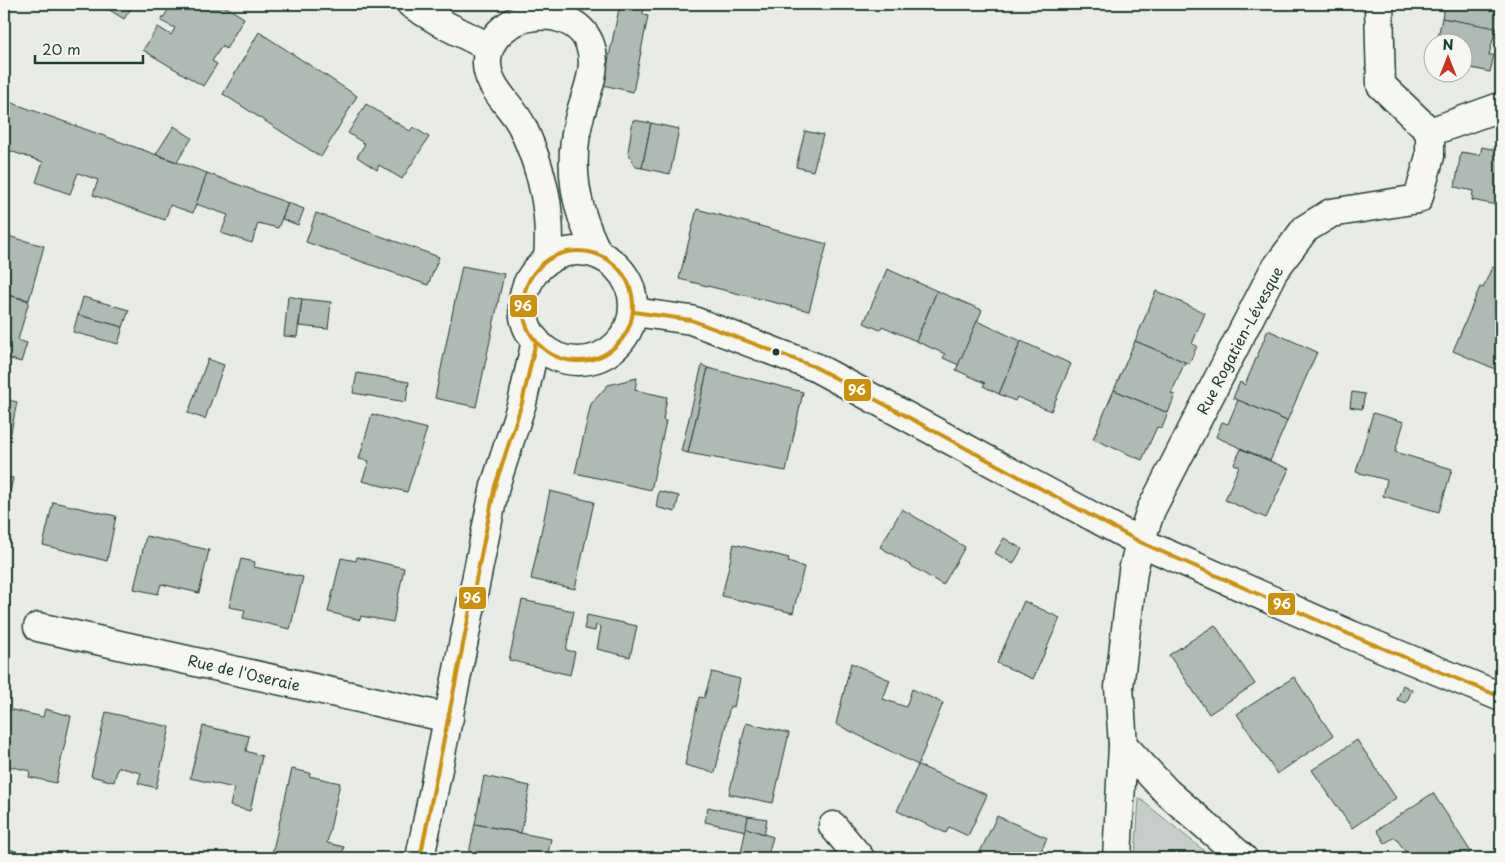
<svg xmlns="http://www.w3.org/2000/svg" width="1505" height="862" font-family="'Playpen Sans',sans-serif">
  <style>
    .green { fill: #c7cec9; stroke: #73867e }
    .building { fill: #b0bab5; stroke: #1f3d34 }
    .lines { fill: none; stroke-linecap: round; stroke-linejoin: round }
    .minor-casing { stroke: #1f3d34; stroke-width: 31 }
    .minor { stroke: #f6f6f2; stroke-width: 28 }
    .bus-1-casing { stroke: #f6f6f2; stroke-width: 8 }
    .bus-1 { stroke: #cc910a; stroke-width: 4 }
    .bus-dot { fill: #1f3d34; stroke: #f6f6f2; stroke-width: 2 }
    .labels { text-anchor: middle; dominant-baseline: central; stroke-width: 4; stroke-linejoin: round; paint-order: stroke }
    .street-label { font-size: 15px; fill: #1f3d34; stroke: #f6f6f2 }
    .line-badge { stroke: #f6f6f2; stroke-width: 2 }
    .badge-label { font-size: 14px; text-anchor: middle; font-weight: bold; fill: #fff }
  </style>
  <rect width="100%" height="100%" fill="#e9ebe7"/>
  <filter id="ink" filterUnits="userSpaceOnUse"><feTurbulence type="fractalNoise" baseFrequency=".02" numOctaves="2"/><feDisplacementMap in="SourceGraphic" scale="10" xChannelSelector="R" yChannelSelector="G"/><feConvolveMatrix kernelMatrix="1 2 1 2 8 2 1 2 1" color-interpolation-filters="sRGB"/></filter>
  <g filter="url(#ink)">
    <!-- green -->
    <path class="green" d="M 1139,798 L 1213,858 L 1135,858 Z"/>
    <!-- building -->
    <g class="building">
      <path d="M 100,4 L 134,4 L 124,19 Z"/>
      <path d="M 172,4 L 221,4 L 244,18 L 226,49 L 222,46 L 212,61 L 217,64 L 203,86 L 143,50 L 158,27 L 171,35 L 175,28 L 161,21 Z"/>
      <path d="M 620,4 L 644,4 L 643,15 L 648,16 L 633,92 L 603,85 Z"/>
      <path d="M 1445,4 L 1501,4 L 1500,30 L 1442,18 Z"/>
      <path d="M 1442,18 L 1496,28 L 1489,55 L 1494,55 L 1490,72 L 1462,66 L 1462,42 L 1437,42 Z"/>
      <path d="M 259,32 L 357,96 L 321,157 L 223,94 Z"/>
      <path d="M 4,100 L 207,173 L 193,213 L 170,205 L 165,220 L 93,195 L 98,180 L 78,173 L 70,194 L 36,182 L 43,162 L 4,149 Z"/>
      <path d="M 366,104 L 410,131 L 413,127 L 429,137 L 402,179 L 379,165 L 377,170 L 357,157 L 365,144 L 348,133 Z"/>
      <path d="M 633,120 L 651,123 L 642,168 L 636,167 L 628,152 Z"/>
      <path d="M 651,123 L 679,129 L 670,174 L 642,168 Z"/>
      <path d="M 174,126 L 192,138 L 177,162 L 156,154 Z"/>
      <path d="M 805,131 L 823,135 L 813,171 L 796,167 Z"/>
      <path d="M 1482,147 L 1501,151 L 1501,206 L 1472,200 L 1473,191 L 1455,187 L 1461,152 L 1480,155 Z"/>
      <path d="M 207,173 L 288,203 L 278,228 L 258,223 L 252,243 L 221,233 L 228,215 L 196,204 Z"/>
      <path d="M 288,203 L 304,209 L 298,225 L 282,219 Z"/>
      <path d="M 697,209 L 827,244 L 809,311 L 679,279 Z"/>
      <path d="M 316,213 L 439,257 L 428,285 L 306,242 Z"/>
      <path d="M 4,235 L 44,246 L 29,300 L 4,294 Z"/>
      <path d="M 462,266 L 504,274 L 476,407 L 435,398 Z"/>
      <path d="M 1492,267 L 1501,271 L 1500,371 L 1453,351 L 1480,287 L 1483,288 Z"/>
      <path d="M 887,269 L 937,291 L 916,341 L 882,326 L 880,330 L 864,323 Z"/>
      <path d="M 937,291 L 982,310 L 959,365 L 943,358 L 945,354 L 916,341 Z"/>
      <path d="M 1156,291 L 1205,313 L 1192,344 L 1197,346 L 1189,364 L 1135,341 Z"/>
      <path d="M 4,294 L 29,301 L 18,340 L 27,343 L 21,362 L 4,357 Z"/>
      <path d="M 288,296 L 302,299 L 297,337 L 284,336 Z"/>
      <path d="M 83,297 L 129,310 L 123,327 L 78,315 Z"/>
      <path d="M 302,299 L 331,302 L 328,329 L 299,326 Z"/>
      <path d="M 78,315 L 123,327 L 118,344 L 73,332 Z"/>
      <path d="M 977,321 L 1021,341 L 999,394 L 983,386 L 985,383 L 956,370 Z"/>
      <path d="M 1268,330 L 1317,352 L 1287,421 L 1233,398 L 1240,382 L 1245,385 Z"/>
      <path d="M 1021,341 L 1071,364 L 1051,411 L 1017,397 L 1015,401 L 999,394 Z"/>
      <path d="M 1135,341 L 1185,362 L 1171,394 L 1175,395 L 1168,413 L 1114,390 Z"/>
      <path d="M 208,359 L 224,365 L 205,419 L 188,413 Z"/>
      <path d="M 702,365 L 708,368 L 688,453 L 681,451 Z"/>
      <path d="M 708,368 L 803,392 L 786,471 L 688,453 Z"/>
      <path d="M 357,373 L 409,382 L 406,402 L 353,393 Z"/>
      <path d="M 637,378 L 635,390 L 667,397 L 663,420 L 666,421 L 651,490 L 575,473 L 591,404 L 608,385 Z"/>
      <path d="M 1114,390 L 1168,413 L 1162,428 L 1157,427 L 1142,460 L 1093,439 Z"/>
      <path d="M 1352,392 L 1365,394 L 1362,409 L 1350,407 Z"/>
      <path d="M 4,399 L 17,402 L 10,437 L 4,435 Z"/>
      <path d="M 1238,400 L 1287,421 L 1270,461 L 1216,437 L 1222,422 L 1228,424 Z"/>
      <path d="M 1373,413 L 1404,422 L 1395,452 L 1452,469 L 1439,512 L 1383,496 L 1387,480 L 1356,472 Z"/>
      <path d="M 372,414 L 427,429 L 407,492 L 362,481 L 369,461 L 359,459 Z"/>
      <path d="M 1241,449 L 1289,469 L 1266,518 L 1225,500 L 1239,466 L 1234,464 Z"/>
      <path d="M 4,476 L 13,478 L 6,511 L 4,510 Z"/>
      <path d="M 550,491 L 594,502 L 575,589 L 531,579 Z"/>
      <path d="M 659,491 L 679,496 L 675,512 L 656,507 Z"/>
      <path d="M 53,502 L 116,516 L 107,561 L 43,545 Z"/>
      <path d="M 902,509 L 965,547 L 943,585 L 880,547 Z"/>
      <path d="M 146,536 L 209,550 L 199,593 L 161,584 L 158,594 L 134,589 Z"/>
      <path d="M 1004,538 L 1022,549 L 1013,564 L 995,553 Z"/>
      <path d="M 734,544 L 789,558 L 788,562 L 804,567 L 793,613 L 722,596 Z"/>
      <path d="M 357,557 L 404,568 L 393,622 L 361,616 L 360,620 L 328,612 L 341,558 L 356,561 Z"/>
      <path d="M 241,559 L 255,562 L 254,567 L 303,577 L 290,629 L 243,618 L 245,610 L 229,607 Z"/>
      <path d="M 522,600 L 574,611 L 566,650 L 575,652 L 570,675 L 509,660 Z"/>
      <path d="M 1024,601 L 1060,618 L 1033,679 L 997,663 Z"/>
      <path d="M 587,615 L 637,626 L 630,657 L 597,649 L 601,627 L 596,625 L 595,631 L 584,629 Z"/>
      <path d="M 1215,625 L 1255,684 L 1209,714 L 1169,655 Z"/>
      <path d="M 851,663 L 890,680 L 883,699 L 906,707 L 912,689 L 943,703 L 918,765 L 836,724 Z"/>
      <path d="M 712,672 L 740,679 L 734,707 L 730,706 L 715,773 L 685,765 L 699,697 L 704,698 Z"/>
      <path d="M 1294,677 L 1333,736 L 1277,774 L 1237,714 Z"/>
      <path d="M 1403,685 L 1412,690 L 1406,703 L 1397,700 Z"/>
      <path d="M 4,708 L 43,717 L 45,709 L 71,716 L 56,783 L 29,777 L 30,771 L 4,765 Z"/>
      <path d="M 106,712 L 170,727 L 156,788 L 138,783 L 141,773 L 118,767 L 114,782 L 91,776 Z"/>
      <path d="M 746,723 L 789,733 L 773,803 L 729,794 Z"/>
      <path d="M 203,726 L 249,736 L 246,751 L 262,756 L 250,811 L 230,806 L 234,788 L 190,778 Z"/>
      <path d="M 1357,740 L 1396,798 L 1352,828 L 1312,770 Z"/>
      <path d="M 1501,747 L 1501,765 L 1493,753 Z"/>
      <path d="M 918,765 L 987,795 L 968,836 L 949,827 L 946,833 L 897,811 Z"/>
      <path d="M 292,769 L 310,773 L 309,776 L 340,783 L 327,843 L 344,847 L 341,858 L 271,858 Z"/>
      <path d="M 484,776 L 530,786 L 521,833 L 475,824 Z"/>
      <path d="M 1433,793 L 1471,852 L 1461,858 L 1410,858 L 1395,837 L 1385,843 L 1377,830 Z"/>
      <path d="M 708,807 L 748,816 L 746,831 L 705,822 Z"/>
      <path d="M 748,816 L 767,819 L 764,834 L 746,828 Z"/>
      <path d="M 997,816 L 1047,838 L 1038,858 L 995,858 L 980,852 Z"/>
      <path d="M 475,824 L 551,839 L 547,858 L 468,858 Z"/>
      <path d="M 746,828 L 773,837 L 767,858 L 740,858 Z"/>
      <path d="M 6,848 L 25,854 L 24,858 L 4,858 Z"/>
    </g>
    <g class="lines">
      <!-- minor casing -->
      <g class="minor-casing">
        <g id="minor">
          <path d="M 411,4 L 445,25 L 489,47"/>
          <path d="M 1430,132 L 1497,108 L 1501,109"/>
          <circle cx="578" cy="306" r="55"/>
          <path d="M 548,260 C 552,212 543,172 523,128 C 512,104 485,88 487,59 C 492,10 570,0 589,42 C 600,68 585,94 579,119 C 567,167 576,213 599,255"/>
          <path d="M 634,312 L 691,320 L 815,367 L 1140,542 L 1351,635 L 1501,697"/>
          <path d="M 38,627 L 449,718"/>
          <path d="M 833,826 L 860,858"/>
          <path d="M 420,858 L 495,486 L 522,403 L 536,341"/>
          <path d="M 1117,858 L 1123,745"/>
          <path d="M 1243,858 L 1167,792 L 1123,745 L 1119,687 L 1133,571 L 1140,542 L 1151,510 L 1273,272 L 1305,229 L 1331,213 L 1418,199 L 1430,156 L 1430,132 L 1381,85 L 1379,4"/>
        </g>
      </g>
      <!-- minor -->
      <use href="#minor" class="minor"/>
      <!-- bus-1 casing -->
      <g class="bus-1-casing">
        <g id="bus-1">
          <circle cx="578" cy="306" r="55"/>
          <path d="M 634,312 L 691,320 L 815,367 L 1140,542 L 1351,635 L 1501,697"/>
          <path d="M 420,858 L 495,486 L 522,403 L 536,341"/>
        </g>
      </g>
      <!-- bus-1 -->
      <use href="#bus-1" class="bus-1"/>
    </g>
  </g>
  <!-- markers -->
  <circle class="bus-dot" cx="776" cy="352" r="4.5"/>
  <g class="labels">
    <!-- street labels -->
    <g class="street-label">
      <text transform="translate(1239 340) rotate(-62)">Rue Rogatien-Lévesque</text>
      <text transform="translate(244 672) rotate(13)">Rue de l'Oseraie</text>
    </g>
  </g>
  <g class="line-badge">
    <rect x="509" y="294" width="29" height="24" rx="5" fill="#cc910a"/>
    <rect x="843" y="378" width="29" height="24" rx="5" fill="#cc910a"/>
    <rect x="458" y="586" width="29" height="24" rx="5" fill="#cc910a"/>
    <rect x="1267" y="592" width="29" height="24" rx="5" fill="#cc910a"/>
  </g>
  <g class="badge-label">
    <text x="523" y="311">96</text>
    <text x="857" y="395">96</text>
    <text x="472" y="603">96</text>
    <text x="1282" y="609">96</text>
  </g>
  <!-- margin -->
  <rect width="1505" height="862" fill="none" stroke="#f6f6f2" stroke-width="20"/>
  <rect x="10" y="10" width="1485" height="842" fill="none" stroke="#1f3d34" stroke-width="2" filter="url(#ink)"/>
  <!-- north arrow -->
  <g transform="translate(1448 58)"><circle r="24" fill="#f6f6f2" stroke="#a0aca6"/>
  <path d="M0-4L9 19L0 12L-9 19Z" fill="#c8321e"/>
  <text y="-8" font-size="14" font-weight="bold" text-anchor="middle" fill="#1f3d34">N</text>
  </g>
  <!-- scale -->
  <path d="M35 55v8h108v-8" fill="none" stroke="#1f3d34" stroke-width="2.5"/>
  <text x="42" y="55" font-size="15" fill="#1f3d34" stroke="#f6f6f2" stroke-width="4" paint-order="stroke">20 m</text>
</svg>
